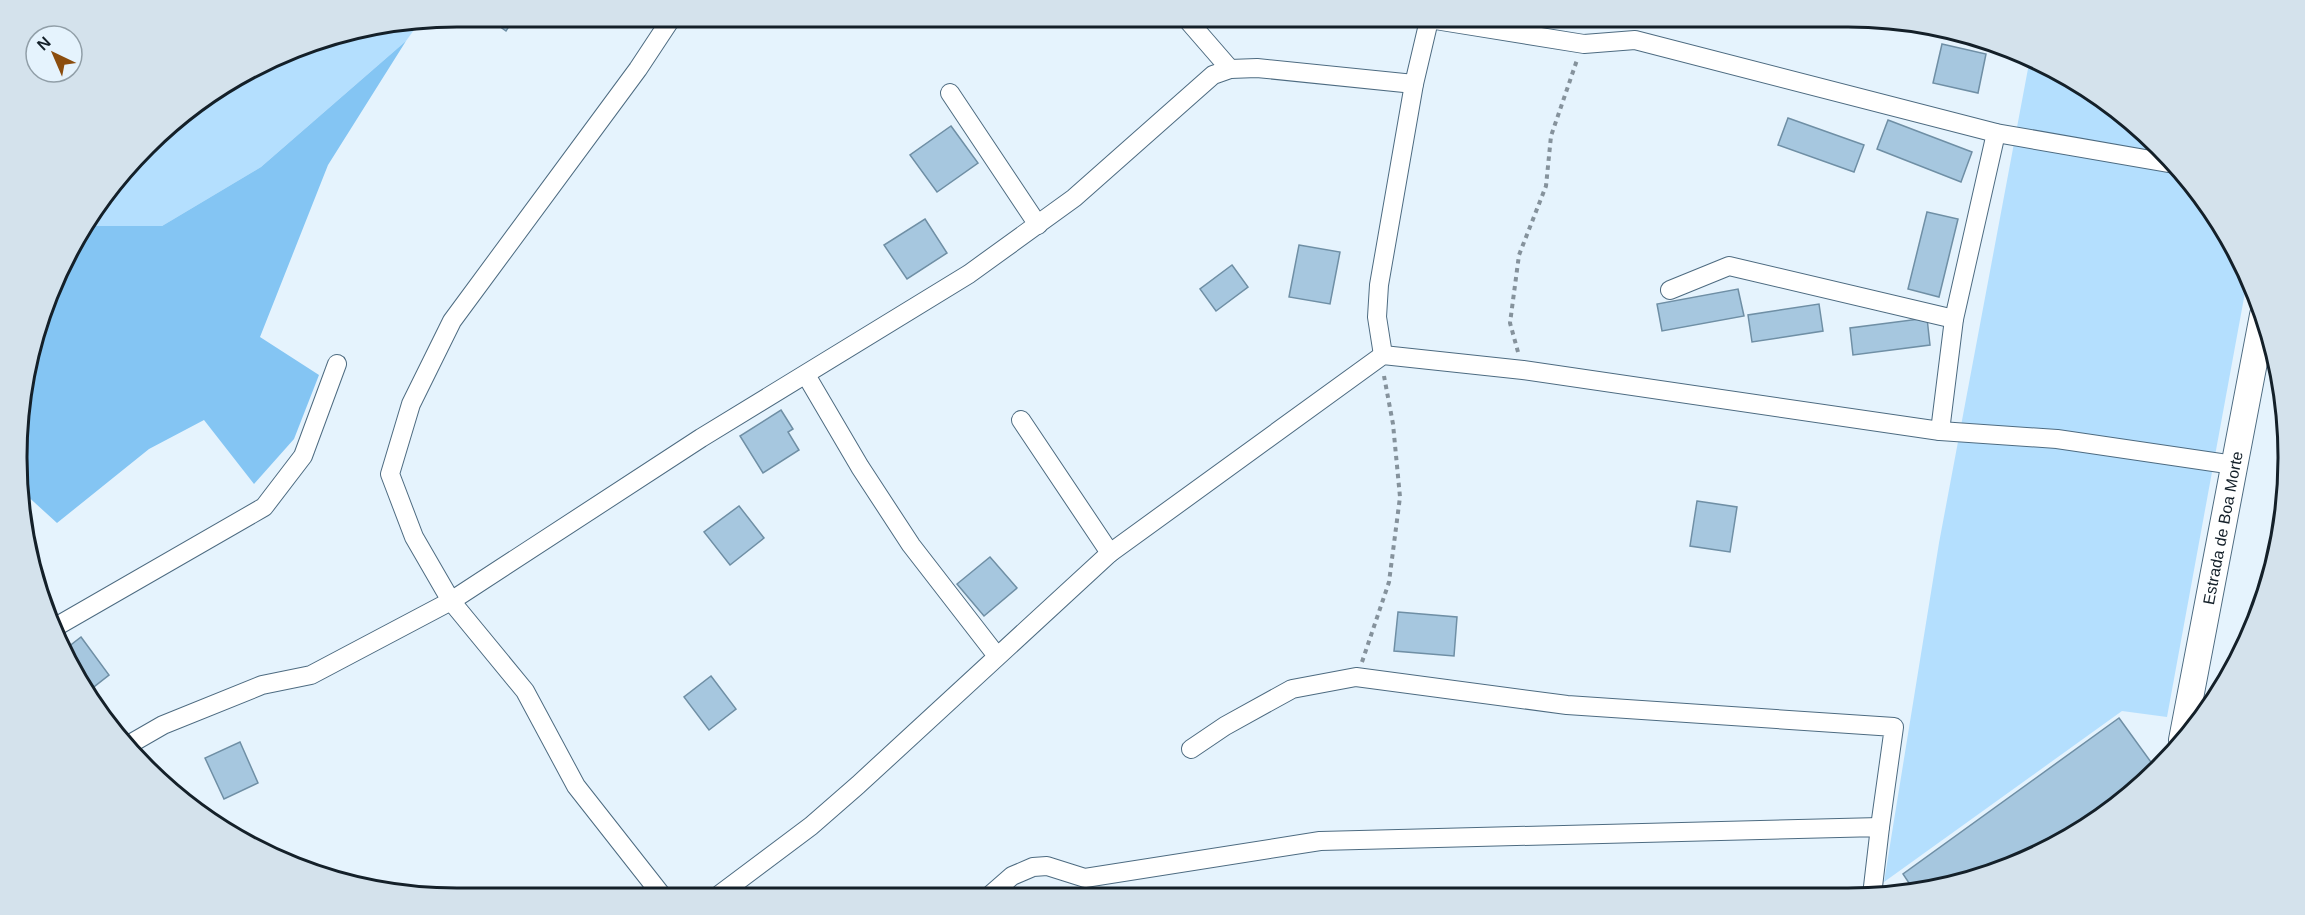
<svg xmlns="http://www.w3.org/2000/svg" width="2305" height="915" font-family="Helvetica,sans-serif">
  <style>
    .green { fill: #b4dffe }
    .forest { fill: #84c5f3 }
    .building { fill: #a6c7df; stroke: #6f8fa5; stroke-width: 1.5 }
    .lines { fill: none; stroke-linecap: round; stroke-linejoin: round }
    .minor-casing { stroke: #4d6b81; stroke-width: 20 }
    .secondary-casing { stroke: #4d6b81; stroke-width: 28 }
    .path { stroke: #85929c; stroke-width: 4; stroke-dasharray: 4.5 4.5; stroke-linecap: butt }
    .minor { stroke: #fff; stroke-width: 18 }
    .secondary { stroke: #fff; stroke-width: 26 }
    .labels { text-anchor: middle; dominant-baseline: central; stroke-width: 4.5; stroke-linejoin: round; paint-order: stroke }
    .street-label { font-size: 16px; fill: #142029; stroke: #e5f3fd }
    .rim { fill: none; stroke: #142029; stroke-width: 3 }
  </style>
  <rect width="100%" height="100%" fill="#e5f3fd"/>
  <!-- green -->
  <g class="green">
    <path d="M 419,23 L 406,41 L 261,167 L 162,226 L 85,226 L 167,126 L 237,75 L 315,40 Z"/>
    <path d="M 2030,58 L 2068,75 L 2138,126 L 2197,189 L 2243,262 L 2248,276 L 2167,717 L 2122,711 L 1884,882 L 1939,543 Z"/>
  </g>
  <!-- forest -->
  <path class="forest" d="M 406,41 L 328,165 L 260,337 L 319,375 L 294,439 L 254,484 L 204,420 L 149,449 L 57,523 L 23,492 L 20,400 L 40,315 L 75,237 L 85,226 L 162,226 L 261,167 Z"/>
  <!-- building -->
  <g class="building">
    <path d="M 485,16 L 516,16 L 506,31 Z"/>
    <path d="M 1942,44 L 1986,54 L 1978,93 L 1933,83 Z"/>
    <path d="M 1788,118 L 1864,145 L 1854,172 L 1778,145 Z"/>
    <path d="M 1888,120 L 1972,152 L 1961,182 L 1877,149 Z"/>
    <path d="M 951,126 L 978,163 L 937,192 L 910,155 Z"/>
    <path d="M 1927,212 L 1958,219 L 1939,297 L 1908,289 Z"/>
    <path d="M 925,219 L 947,253 L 907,279 L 884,245 Z"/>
    <path d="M 1299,245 L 1340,252 L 1330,304 L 1289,297 Z"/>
    <path d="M 1232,265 L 1248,287 L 1216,311 L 1200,289 Z"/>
    <path d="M 1738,289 L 1744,316 L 1662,331 L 1657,304 Z"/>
    <path d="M 1819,304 L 1823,331 L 1752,342 L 1748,315 Z"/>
    <path d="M 1927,318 L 1930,345 L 1853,355 L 1850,328 Z"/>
    <path d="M 781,410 L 793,429 L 788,432 L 799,450 L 763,473 L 740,436 Z"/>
    <path d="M 1697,501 L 1737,507 L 1730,552 L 1690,546 Z"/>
    <path d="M 739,506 L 764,538 L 730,565 L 704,532 Z"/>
    <path d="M 990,557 L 1017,588 L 984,616 L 957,584 Z"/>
    <path d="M 1398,612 L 1457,617 L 1454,656 L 1394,651 Z"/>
    <path d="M 81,637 L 109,675 L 86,693 L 63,651 Z"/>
    <path d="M 711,676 L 736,709 L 709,730 L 684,697 Z"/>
    <path d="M 2119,718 L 2156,769 L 2138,789 L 2042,853 L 1915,892 L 1903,874 Z"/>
    <path d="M 240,742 L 258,783 L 224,799 L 205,758 Z"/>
  </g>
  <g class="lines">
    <!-- minor casing -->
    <g class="minor-casing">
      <g id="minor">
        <path d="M 1184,16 L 1230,69"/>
        <path d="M 1429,19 L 1584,44 L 1635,40 L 1996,133 L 2174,164"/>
        <path d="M 950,93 L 1038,225"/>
        <path d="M 1670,290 L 1729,266 L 1954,319"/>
        <path d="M 1383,355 L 1377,317 L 1379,285 L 1414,84 L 1430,16"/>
        <path d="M 806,375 L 860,467 L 911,545 L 997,656"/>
        <path d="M 1021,420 L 1110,553"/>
        <path d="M 1940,431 L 1954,319 L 1996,133"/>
        <path d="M 52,629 L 264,507 L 303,456 L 337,364"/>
        <path d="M 130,744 L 163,725 L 262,685 L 311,675 L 451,601 L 701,438 L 969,274 L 1074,198 L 1213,75 L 1230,69 L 1257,68 L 1414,84"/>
        <path d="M 1191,749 L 1225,726 L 1292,689 L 1356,677 L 1567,705 L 1894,727 L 1880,827"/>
        <path d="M 988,897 L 1012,876 L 1033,867 L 1047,866 L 1085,878 L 1320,841 L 1880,827 L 1872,895"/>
        <path d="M 664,898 L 576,786 L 525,691 L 451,601 L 414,537 L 390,474 L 411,404 L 452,321 L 638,69 L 673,16"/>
        <path d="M 715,898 L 811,826 L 858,785 L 1110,553 L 1383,355 L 1523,370 L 1940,431 L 2057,439 L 2234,465"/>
      </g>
    </g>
    <!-- secondary casing -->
    <g class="secondary-casing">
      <g id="secondary">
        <path id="s1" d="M 2182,740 L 2263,315"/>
      </g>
    </g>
    <!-- path -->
    <g class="path">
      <path d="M 1518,352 L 1510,323 L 1519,255 L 1546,186 L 1551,136 L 1577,60"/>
      <path d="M 1362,662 L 1389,582 L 1400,497 L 1393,424 L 1384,376"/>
    </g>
    <!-- minor -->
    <use href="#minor" class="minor"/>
    <!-- secondary -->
    <use href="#secondary" class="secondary"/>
  </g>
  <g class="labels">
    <!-- street labels -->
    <g class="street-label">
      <text stroke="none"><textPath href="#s1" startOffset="216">Estrada de Boa Morte</textPath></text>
    </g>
  </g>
  <!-- crop -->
  <path d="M0 0H2305V915H0ZM457 27H1848A430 430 0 0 1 2278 457V458A430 430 0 0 1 1848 888H457A430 430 0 0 1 27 458V457A430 430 0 0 1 457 27Z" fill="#d4e2ec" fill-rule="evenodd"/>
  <path class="rim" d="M457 27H1848A430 430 0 0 1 2278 457V458A430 430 0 0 1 1848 888H457A430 430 0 0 1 27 458V457A430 430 0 0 1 457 27Z"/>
  <!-- north arrow -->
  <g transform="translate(54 54) rotate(316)"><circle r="28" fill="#e5f3fd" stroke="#919fa8" stroke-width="1.5"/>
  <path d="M0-4.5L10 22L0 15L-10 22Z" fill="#8b4d0e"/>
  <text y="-9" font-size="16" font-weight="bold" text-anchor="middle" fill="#142029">N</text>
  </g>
</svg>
